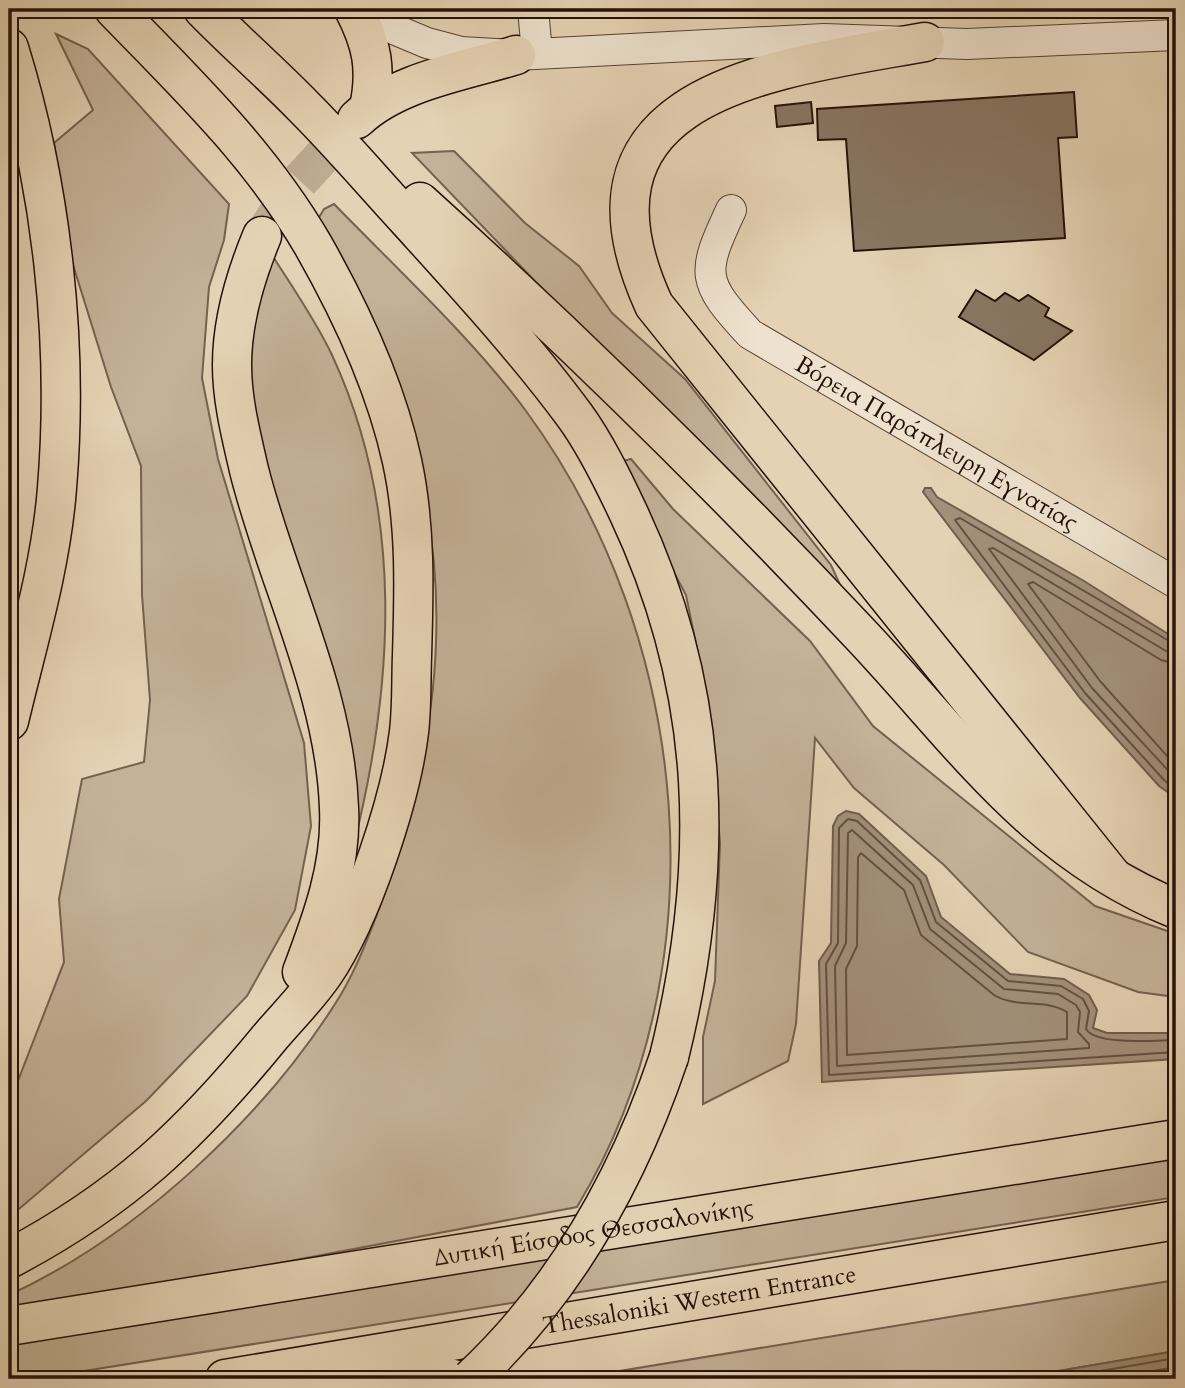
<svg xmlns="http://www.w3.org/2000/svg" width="1185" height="1388" font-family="Cardo,serif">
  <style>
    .green { fill: #c4b197; stroke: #746150; stroke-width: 2 }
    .water { fill: #a3907a; stroke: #705d4c; stroke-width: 2 }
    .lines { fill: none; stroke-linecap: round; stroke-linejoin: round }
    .shore { stroke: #635041; stroke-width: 2 }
    .building { fill: #887561; stroke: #231108; stroke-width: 2 }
    .highway-tunnel { stroke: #beab92; stroke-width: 38; stroke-dasharray: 38 19; stroke-linecap: butt }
    .minor-casing { stroke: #544133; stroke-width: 32 }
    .highway-casing { stroke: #231108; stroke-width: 41 }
    .minor { stroke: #eee2ce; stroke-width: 30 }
    .highway { stroke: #e5d2b4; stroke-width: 38 }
    .highway-bridge-casing { stroke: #231108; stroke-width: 41; stroke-linecap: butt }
    .highway-bridge { stroke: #e5d2b4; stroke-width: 38 }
    .labels { text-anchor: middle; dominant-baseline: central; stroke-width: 5; stroke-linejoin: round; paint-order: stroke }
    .street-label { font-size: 24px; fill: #231108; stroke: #eee2ce }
  </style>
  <rect width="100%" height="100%" fill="#e5d2b4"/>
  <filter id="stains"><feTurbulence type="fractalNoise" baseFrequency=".00286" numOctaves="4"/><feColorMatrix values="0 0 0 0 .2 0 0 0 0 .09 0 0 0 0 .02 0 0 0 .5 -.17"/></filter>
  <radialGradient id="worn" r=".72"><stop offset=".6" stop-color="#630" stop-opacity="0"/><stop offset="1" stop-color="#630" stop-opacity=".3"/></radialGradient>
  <!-- green -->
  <g class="green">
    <path d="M 56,34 L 88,49 L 229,204 L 224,240 L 209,287 L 202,378 L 218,459 L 304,743 L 311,826 L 295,910 L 247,996 L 146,1101 L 19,1209 L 9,1213 L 9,1104 L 64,962 L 59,899 L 82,779 L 144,762 L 150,700 L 142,595 L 141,466 L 111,387 L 70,255 L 54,143 L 93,110 Z"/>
    <path d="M 454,151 L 525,223 L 579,266 L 612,313 L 685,379 L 831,565 L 852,611 L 412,153 Z"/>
    <path d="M 334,204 C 397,269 473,339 526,411 C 692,637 723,965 577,1207 L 9,1314 L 9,1295 C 137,1236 266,1116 340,996 C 358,966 371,931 383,898 C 432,767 454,617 420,479 C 413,451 399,423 388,396 C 365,337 342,278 318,219 L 324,209 Z"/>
    <path d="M 272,255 C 293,288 316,321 332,355 C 405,513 394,685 353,848 L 257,477 L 248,335 Z"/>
    <path d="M 631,459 L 673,509 L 810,641 L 873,726 L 1095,906 L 1176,934 L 1176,997 L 1138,992 L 1028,952 L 944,865 L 854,788 L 815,738 L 796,1024 L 788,1061 L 703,1104 L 703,1037 L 715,981 L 720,843 L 709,708 L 686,595 L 616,463 Z"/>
    <path d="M 1176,1158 L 1176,1197 L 34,1379 L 9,1379 L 9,1342 Z"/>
    <path d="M 1176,1280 L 1176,1351 L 1012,1379 L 591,1379 L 595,1375 Z"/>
  </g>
  <!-- water -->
  <g class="water">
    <path d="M 925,488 L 931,488 L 937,497 L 1084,581 L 1176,639 L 1176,798 L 1159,786 L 1080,698 L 923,492 Z"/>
    <path d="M 846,811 L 859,814 L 926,876 L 941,917 L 1010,974 L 1064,979 L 1089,995 L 1097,1010 L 1093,1028 L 1107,1033 L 1176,1033 L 1176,1059 L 822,1082 L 819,961 L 831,943 L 833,826 L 838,816 Z"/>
    <path d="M 1176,1351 L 1176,1379 L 1012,1379 Z"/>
  </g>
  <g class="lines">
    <!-- shore -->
    <g class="shore">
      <path d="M 1176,645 L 960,518 L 955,520 L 1085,693 L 1164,780 L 1176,790"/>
      <path d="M 1176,653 L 1166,651 L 993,548 L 989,549 L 1092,688 L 1176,779"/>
      <path d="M 1176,664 L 1161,660 L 1033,582 L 1028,584 L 1100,681 L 1176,766"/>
      <path d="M 852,830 L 913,885 L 930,929 L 1004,989 L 1058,994 L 1076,1005 L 1080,1012 L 1078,1032 L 1089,1044 L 1089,1048 L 837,1066 L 835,966 L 846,943 L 848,833 Z"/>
      <path d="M 861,853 L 904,890 L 921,935 L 994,995 C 1017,1009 1045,998 1067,1012 L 1067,1039 L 847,1055 L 846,969 L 857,946 L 858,857 Z"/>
      <path d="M 1176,1040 C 1156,1040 1097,1046 1086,1029 L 1089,1011 L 1083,999 L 1061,986 L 1008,981 L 936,922 L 920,880 L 857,821 L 848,819 L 839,828 L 838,943 L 826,964 L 829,1075 L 1176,1052"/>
      <path d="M 1054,1379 L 1176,1358"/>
      <path d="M 1106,1379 L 1176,1367"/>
    </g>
  </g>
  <!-- building -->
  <g class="building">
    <path d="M 1074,92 L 1077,137 L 1058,138 L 1065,238 L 854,251 L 846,139 L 818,140 L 817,109 Z"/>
    <path d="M 811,102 L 813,123 L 777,127 L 775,106 Z"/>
    <path d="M 976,290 L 995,301 L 1005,293 L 1019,301 L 1028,295 L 1049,308 L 1045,316 L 1072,331 L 1034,360 L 959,317 Z"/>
  </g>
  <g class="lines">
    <!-- highway-tunnel -->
    <path class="highway-tunnel" d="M 268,228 L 296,185 L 357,119"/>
    <!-- minor casing -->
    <g class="minor-casing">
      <g id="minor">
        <path d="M 364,9 L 396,30 L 427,43 L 461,52 L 516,55 L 824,39 L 967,44 L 1176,35"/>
        <path d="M 533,9 L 537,53"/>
        <path id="s1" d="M 731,210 C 701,274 701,281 750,334 L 1176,583"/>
      </g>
    </g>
    <!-- highway casing -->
    <g class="highway-casing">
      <g id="highway">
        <path d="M 203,9 C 235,42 271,73 304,107 C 340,143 373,182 408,220 C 465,283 524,347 575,416 C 596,445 613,480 628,512 C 713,692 716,866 669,1057"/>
        <path d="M 354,9 C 372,44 377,69 369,108"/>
        <path d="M 925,42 C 775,69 556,90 654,305 L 1112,876"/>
        <path d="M 9,48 C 52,187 69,343 57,488 C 51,567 27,645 9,721"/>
        <path d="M 357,119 C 397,81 465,71 516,55"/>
        <path d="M 420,202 C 573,340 720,485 861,635 C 962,742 1033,851 1176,909"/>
        <path d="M 262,236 C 245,277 232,320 232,365 C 232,400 241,435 249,470 C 277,582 335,691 339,808 C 342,865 322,919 302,972"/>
        <path d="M 9,1259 C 123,1199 190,1135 271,1036 C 289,1015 309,995 324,973 C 362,917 401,798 409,732 C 412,707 411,681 412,656 C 414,591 416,525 402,461 C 386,387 350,310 313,245 C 260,154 187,84 114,9"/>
        <path id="s2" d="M 9,1326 L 1176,1139"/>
        <path d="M 368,1371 L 409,1371 L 453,1379"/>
        <path id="s3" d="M 225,1379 L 1176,1220"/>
      </g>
    </g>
    <!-- minor -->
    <use href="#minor" class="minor"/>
    <!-- highway -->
    <use href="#highway" class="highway"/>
    <!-- highway-bridge casing -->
    <g class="highway-bridge-casing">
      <path id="highway-bridge" d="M 471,1379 C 566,1290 628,1179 669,1057"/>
    </g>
    <!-- highway-bridge -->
    <use href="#highway-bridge" class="highway-bridge"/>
  </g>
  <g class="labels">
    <!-- street labels -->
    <g class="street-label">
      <text stroke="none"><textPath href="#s1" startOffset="357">Βόρεια Παράπλευρη Εγνατίας</textPath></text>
      <text stroke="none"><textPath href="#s2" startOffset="592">Δυτική Είσοδος Θεσσαλονίκης</textPath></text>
      <text stroke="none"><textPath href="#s3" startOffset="481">Thessaloniki Western Entrance</textPath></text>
    </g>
  </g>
  <!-- margin -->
  <rect width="1185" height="1388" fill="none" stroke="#e5d2b4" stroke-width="35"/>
  <rect x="10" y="10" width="1164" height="1367" fill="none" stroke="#231108" stroke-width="3.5"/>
  <rect x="18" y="18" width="1150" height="1353" fill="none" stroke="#231108" stroke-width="2"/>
  <rect width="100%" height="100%" filter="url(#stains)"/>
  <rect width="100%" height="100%" fill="url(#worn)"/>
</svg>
